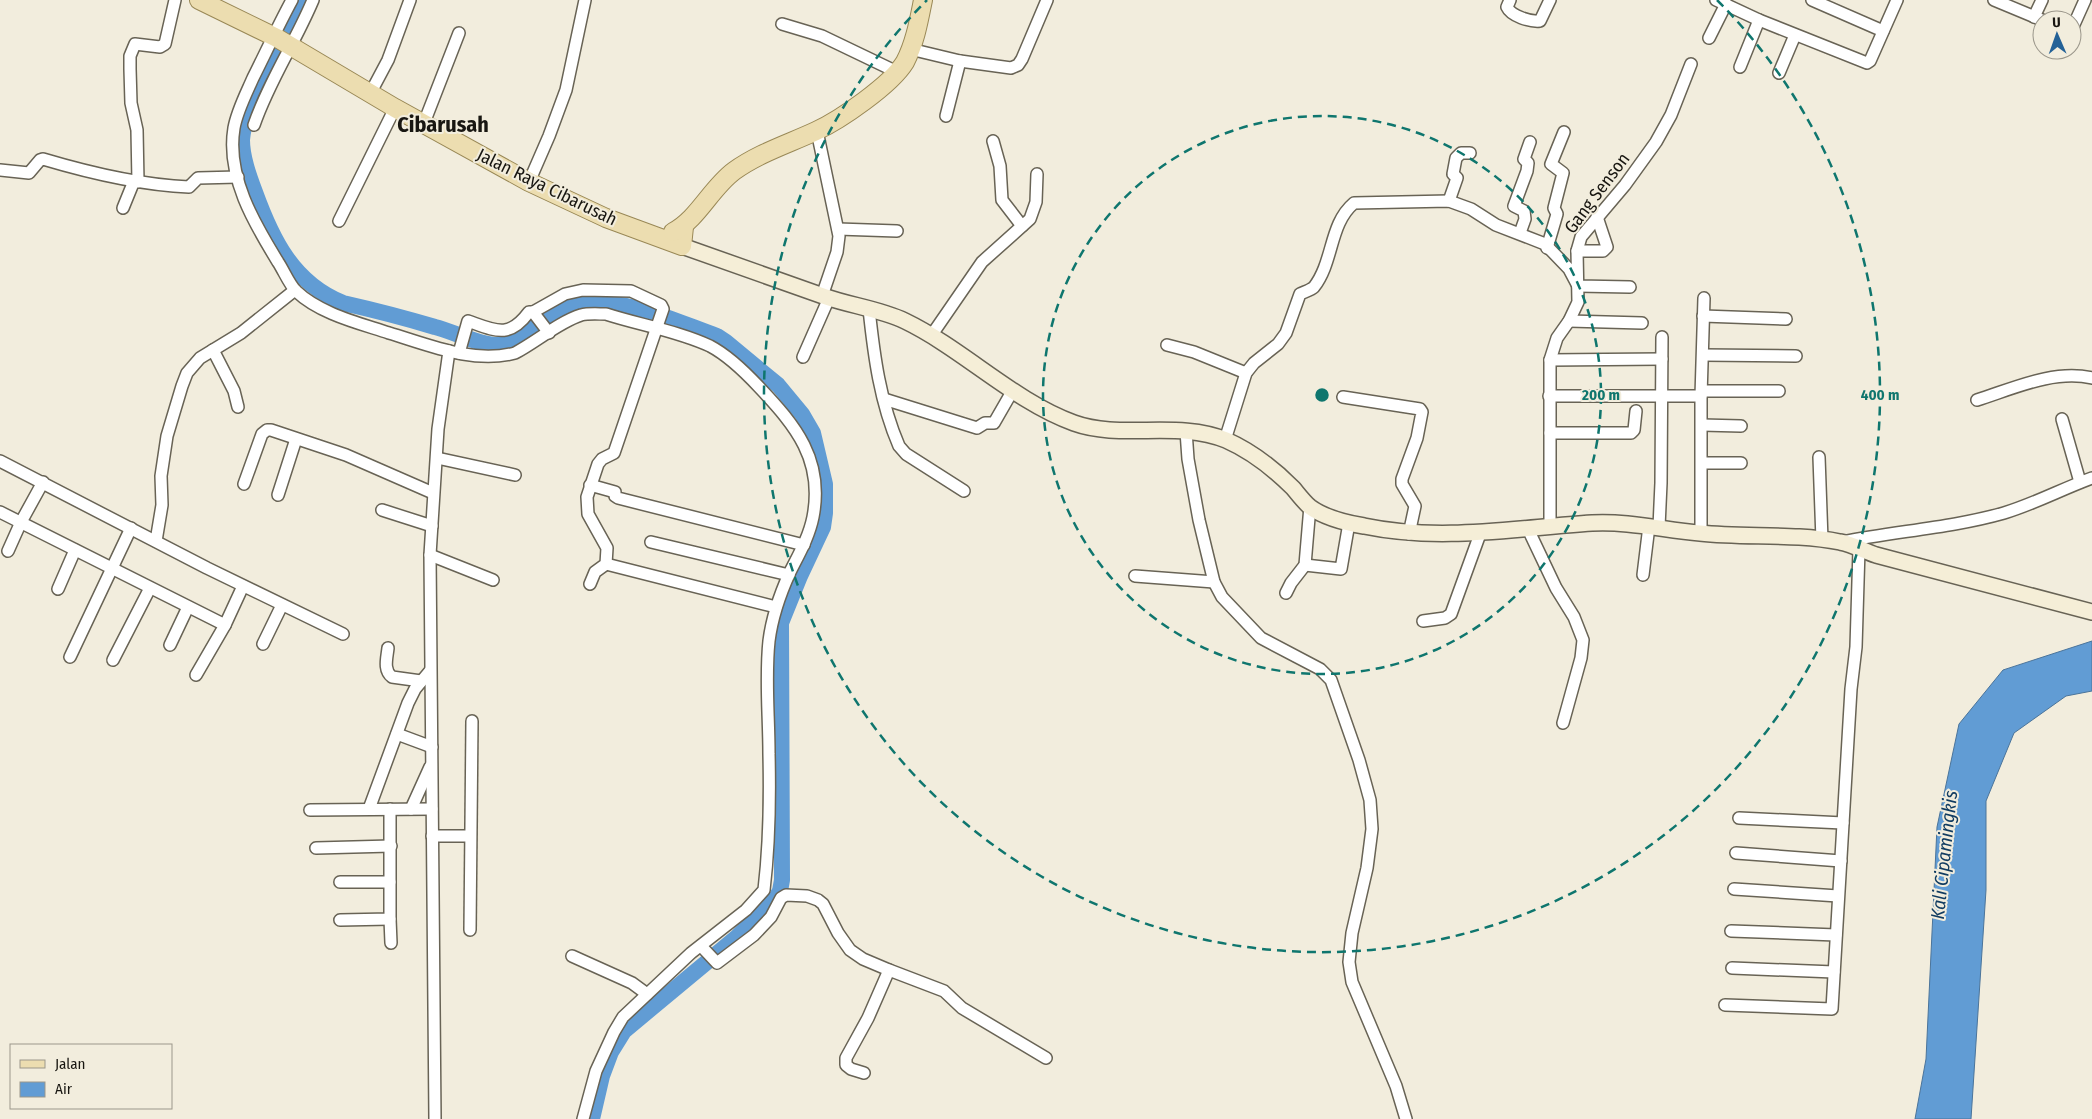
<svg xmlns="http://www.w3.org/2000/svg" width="2092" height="1119" font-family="'Fira Sans Condensed',sans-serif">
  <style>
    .water { fill: #619cd4; stroke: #4b749a }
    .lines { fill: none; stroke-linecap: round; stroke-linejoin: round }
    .river { stroke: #619cd4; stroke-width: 16 }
    .street-casing { stroke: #686355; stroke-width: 14 }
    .secondary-casing { stroke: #686355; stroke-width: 18 }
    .primary-casing { stroke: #998856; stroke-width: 20 }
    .street { stroke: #fff; stroke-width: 11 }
    .secondary { stroke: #f5eed7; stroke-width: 15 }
    .primary { stroke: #ecddb0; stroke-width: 18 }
    .ring { fill: none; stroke: #0f766e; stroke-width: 2.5; stroke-dasharray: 9 6 }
    .labels { text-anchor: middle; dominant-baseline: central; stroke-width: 4; stroke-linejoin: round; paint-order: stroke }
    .street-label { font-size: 18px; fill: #181611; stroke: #f2eddd }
    .water-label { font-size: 19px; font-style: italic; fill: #113c61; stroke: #f2eddd }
    .district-label { font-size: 22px; font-weight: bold; fill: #181611; stroke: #f2eddd }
    .centre { fill: #0f766e; stroke: #f2eddd; stroke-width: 2.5 }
    .ring-label { font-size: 15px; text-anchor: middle; font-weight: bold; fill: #0f766e; stroke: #f2eddd; stroke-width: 4; stroke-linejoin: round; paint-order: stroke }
  </style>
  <rect width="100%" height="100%" fill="#f2eddd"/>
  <!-- water -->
  <path class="water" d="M 2092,641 L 2092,691 L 2066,696 L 2014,733 L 1986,801 L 1986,890 L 1971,1119 L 1915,1119 L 1926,1059 L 1937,827 L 1959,724 L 2003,670 Z"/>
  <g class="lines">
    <!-- river -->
    <path class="river" d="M 304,0 L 251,102 C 247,114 243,127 242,140 C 242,157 249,176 255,192 C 272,239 293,283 343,303 C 374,310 405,318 435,327 C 452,331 481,346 497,345 C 518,344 534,322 553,313 C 607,287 666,318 717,336 L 726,342 L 778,385 L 802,414 L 813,433 L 825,484 L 825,513 L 823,527 L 800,576 L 781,623 L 782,880 L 780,891 L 776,898 L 737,937 L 624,1031 L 611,1052 L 602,1076 L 592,1119"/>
    <!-- street casing -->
    <g class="street-casing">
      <g id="street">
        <path d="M 292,0 C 278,26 266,52 253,78 C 246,94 237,111 234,128 C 226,176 254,223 278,262 C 284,271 289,284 296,291 C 320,314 359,323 389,333 C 429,345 473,364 515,353 C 536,342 559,322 581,315 C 589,313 598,314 606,314 C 640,325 678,331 710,346 C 729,356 745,372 759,387 C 796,426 824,460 813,517 C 809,537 799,554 790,572 C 780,594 772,617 769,641 C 765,678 769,716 769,754 C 770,796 769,848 764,890 L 746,910 L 691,953 L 623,1017 L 614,1032 L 596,1071 L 583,1119"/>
        <path d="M 1510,0 L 1507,7 C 1511,16 1530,22 1540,21 L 1550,0"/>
        <path d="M 1716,0 L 1759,20 L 1867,63 L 1870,61 L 1897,0"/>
        <path d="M 1812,0 L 1883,31"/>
        <path d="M 1994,0 L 2042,20"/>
        <path d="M 2034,17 L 2042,0"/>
        <path d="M 782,24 L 822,36 L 897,72"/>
        <path d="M 2072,29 L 2085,0"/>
        <path d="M 1709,38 L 1726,4"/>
        <path d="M 910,49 L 960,61 L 1011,68 L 1018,65 L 1022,59 L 1047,0"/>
        <path d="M 1740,67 L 1759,20"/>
        <path d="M 1779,73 L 1795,35"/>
        <path d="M 371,92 L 388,60 L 410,0"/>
        <path d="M 946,116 L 960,61"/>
        <path d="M 424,123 L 459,33"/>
        <path d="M 254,125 C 269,81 295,43 313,0"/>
        <path d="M 817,131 L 839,236 L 837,252 L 822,296"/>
        <path d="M 993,141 L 1000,166 L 1002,200 L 1022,226"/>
        <path d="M 0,170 L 29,173 L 40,160 L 43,159 C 90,173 140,185 189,187 L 198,178 L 238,177"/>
        <path d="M 138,182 L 137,130 L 131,103 L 130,69 L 130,56 L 135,44 L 160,47 L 165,44 L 175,0"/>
        <path d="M 529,182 L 549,136 L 566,90 L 585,0"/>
        <path d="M 1449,201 L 1457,178 L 1453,174 L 1456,158 L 1461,153 L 1470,153"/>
        <path d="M 123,208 L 134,181"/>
        <path d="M 339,221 L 395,108"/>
        <path d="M 838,229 L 897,231"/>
        <path d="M 1520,233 L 1525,219 L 1524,211 L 1514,206 L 1527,171 L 1528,163 L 1524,159 L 1530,142"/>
        <path d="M 1547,248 L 1557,214 L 1554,208 L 1563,173 L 1551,164 L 1564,132"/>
        <path d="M 1577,251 L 1603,251 L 1607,247 L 1597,217"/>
        <path d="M 869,309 C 874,356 880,402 899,446 L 906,454 L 964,491"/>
        <path d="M 533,312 L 565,294 L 583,290 L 631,291 L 661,305 L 663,309 L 614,453 L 602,459 L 598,464 L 587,497 L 588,514 L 607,548 L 606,564 L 595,572 L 590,584"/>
        <path d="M 1703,316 L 1786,319"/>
        <path d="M 1569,321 L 1642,323"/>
        <path d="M 931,336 L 982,262 L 1030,219 L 1036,202 L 1037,174"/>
        <path d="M 1167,345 L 1194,352 L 1246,373"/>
        <path d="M 213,350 L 234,391 L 238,407"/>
        <path d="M 459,353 L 468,321 C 496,331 509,339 529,312 L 533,312 L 549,333"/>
        <path d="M 1703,355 L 1796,356"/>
        <path d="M 803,357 L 829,298"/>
        <path d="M 1550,360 L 1662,359"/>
        <path d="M 1702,391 L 1779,391"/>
        <path d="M 1549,396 L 1701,396"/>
        <path d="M 1343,397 L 1420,409 L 1422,412 L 1417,438 L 1402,479 L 1402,484 L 1415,506 L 1409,534"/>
        <path d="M 884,399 L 977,428 L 985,423 L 994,423 L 1013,390"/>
        <path d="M 1977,400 C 2012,389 2054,369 2092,378"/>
        <path d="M 2062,419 L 2080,482"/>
        <path d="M 1702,425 L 1741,426"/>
        <path d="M 1186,431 L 1188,459 L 1199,520 L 1214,582 L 1222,597 L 1261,638 L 1320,669 L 1331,680 L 1359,760 L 1370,800 L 1372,829 L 1367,868 L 1352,933 L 1349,962 L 1352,982 L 1396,1086 L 1406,1119"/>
        <path d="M 1550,433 L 1631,433 L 1634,430 L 1636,411"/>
        <path d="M 1225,440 L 1246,373 L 1254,363 L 1278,344 L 1286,333 L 1300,294 C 1304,292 1311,290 1314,287 C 1334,261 1329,224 1354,203 L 1449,201 L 1471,209 L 1496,225 L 1545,244 L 1569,269 L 1578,286 L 1630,287"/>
        <path d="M 1819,457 L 1822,540"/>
        <path d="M 437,458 L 515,475"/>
        <path d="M 0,461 L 207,568 L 343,634"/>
        <path d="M 1702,463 L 1741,463"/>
        <path d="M 244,484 L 262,434 L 267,430 L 271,430 L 346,455 L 433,493"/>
        <path d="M 590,485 L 615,492 L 615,496 L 618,498 L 804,545"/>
        <path d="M 278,495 L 296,439"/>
        <path d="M 382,510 L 432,526"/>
        <path d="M 0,512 L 225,625"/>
        <path d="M 1550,526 L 1550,360 L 1557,338 L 1569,321 L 1578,302 L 1577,251 L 1581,237 L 1625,185 L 1656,142 L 1671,115 L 1691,64"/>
        <path d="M 1659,527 L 1661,483 L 1662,337"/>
        <path d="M 1528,529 L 1556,588 L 1574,617 L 1583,640 L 1581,658 L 1563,723"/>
        <path d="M 1701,533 L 1701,396 L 1704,298"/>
        <path d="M 156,541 L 162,505 L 161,476 L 167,436 L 182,386 L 187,373 L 200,358 L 241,333 L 295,290"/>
        <path d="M 651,542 L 789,575"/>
        <path d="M 1842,542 C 1896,531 1951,528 2004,513 C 2034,504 2062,489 2092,478"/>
        <path d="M 8,551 L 21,522 L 43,482"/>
        <path d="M 430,555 L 493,580"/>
        <path d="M 606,564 L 776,607"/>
        <path d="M 1305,565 L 1341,569 L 1349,523"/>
        <path d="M 1643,575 L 1649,526"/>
        <path d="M 1135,576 L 1214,582"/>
        <path d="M 58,589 L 75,550"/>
        <path d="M 1286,593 L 1291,583 L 1305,565 L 1310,506"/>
        <path d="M 1423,621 L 1445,618 L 1451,614 L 1480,534"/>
        <path d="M 263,644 L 282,605"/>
        <path d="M 170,645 L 188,607"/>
        <path d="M 388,648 C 387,658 383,670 392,677 L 421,681"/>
        <path d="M 70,657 L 131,528"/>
        <path d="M 113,660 L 150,588"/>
        <path d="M 196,675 L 225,625 L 243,586"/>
        <path d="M 397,734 L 432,747"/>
        <path d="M 369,809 L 408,703 L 415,689 L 430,671"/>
        <path d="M 411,809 L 430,767"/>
        <path d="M 310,810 L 432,809"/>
        <path d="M 1739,818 L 1843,823"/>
        <path d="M 432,836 L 470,836"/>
        <path d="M 316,848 L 391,846"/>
        <path d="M 1736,853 L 1841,861"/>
        <path d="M 340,882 L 390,882"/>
        <path d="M 1734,889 L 1838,896"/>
        <path d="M 390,919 L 391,943"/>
        <path d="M 340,920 L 390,919 L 390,809"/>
        <path d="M 470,930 L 472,721"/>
        <path d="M 1731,931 L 1836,935"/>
        <path d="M 701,946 L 717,963 L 754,935 L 771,917 L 781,898 L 786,895 L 807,896 L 818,900 L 823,904 L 838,933 L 850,950 L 863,959 L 889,970 L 944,991 L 962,1008 L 1046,1058"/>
        <path d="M 572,956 L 632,983 L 647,994"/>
        <path d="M 1732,968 L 1834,972"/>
        <path d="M 1725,1005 L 1832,1009 L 1851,689 L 1856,647 L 1859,549"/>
        <path d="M 864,1073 L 851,1069 L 846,1065 L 846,1058 L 868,1018 L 889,970"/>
        <path d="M 435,1119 L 430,555 L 438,429 L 449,351"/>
      </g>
    </g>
    <!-- secondary casing -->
    <g class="secondary-casing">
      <path id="secondary" d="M 682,246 C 730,263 778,280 826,297 C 852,306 880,309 905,321 C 963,349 1015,402 1074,423 C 1121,440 1178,420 1226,440 C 1251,451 1274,469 1293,488 C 1298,494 1304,502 1310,507 C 1325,518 1346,523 1364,526 C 1440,542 1515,528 1592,523 C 1629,521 1664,530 1700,533 C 1746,538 1794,533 1840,542 C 1852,544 1864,551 1876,555 L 2092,612"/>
    </g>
    <!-- primary casing -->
    <g class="primary-casing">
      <g id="primary">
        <path d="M 199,0 L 277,38 L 395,108 L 529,182 L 606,218 L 682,246 L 684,227"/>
        <path d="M 673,232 C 698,219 711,188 734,171 C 759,153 788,144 816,131 C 840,120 891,85 905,62 C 915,43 919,20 923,0"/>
      </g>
    </g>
    <!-- street -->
    <use href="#street" class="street"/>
    <!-- secondary -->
    <use href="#secondary" class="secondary"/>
    <!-- primary -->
    <use href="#primary" class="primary"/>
  </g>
  <!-- distance rings -->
  <g class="ring">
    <circle cx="1322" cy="395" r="279"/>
    <path d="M1717 0A558 558 0 1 1 927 0"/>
  </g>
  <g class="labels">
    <!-- street labels -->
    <g class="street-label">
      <text transform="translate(547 187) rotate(26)">Jalan Raya Cibarusah</text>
      <text transform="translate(1597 193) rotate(-53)">Gang Senson</text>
    </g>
    <!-- water labels -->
    <g class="water-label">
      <text transform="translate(1944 855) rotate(-84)">Kali Cipamingkis</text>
    </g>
    <!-- district labels -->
    <g class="district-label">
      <text x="443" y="124">Cibarusah</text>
    </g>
  </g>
  <circle cx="1322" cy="395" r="8" class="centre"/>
  <g class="ring-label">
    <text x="1601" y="400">200 m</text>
    <text x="1880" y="400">400 m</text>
  </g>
  <!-- legend -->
  <rect x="10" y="1044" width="162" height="65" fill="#f2eddd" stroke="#9b978b"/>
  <rect x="20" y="1060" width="25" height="8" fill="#ecddb0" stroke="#9b978b"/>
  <text x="55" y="1069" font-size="15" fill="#181611">Jalan</text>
  <rect x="20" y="1082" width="25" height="15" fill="#619cd4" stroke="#9b978b"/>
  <text x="55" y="1094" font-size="15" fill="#181611">Air</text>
  <!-- north arrow -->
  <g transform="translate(2057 35) rotate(358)"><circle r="24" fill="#f2eddd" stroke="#9b978b"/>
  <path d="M0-4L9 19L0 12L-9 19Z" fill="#236197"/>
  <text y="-8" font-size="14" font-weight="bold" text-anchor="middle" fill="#181611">U</text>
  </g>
</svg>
